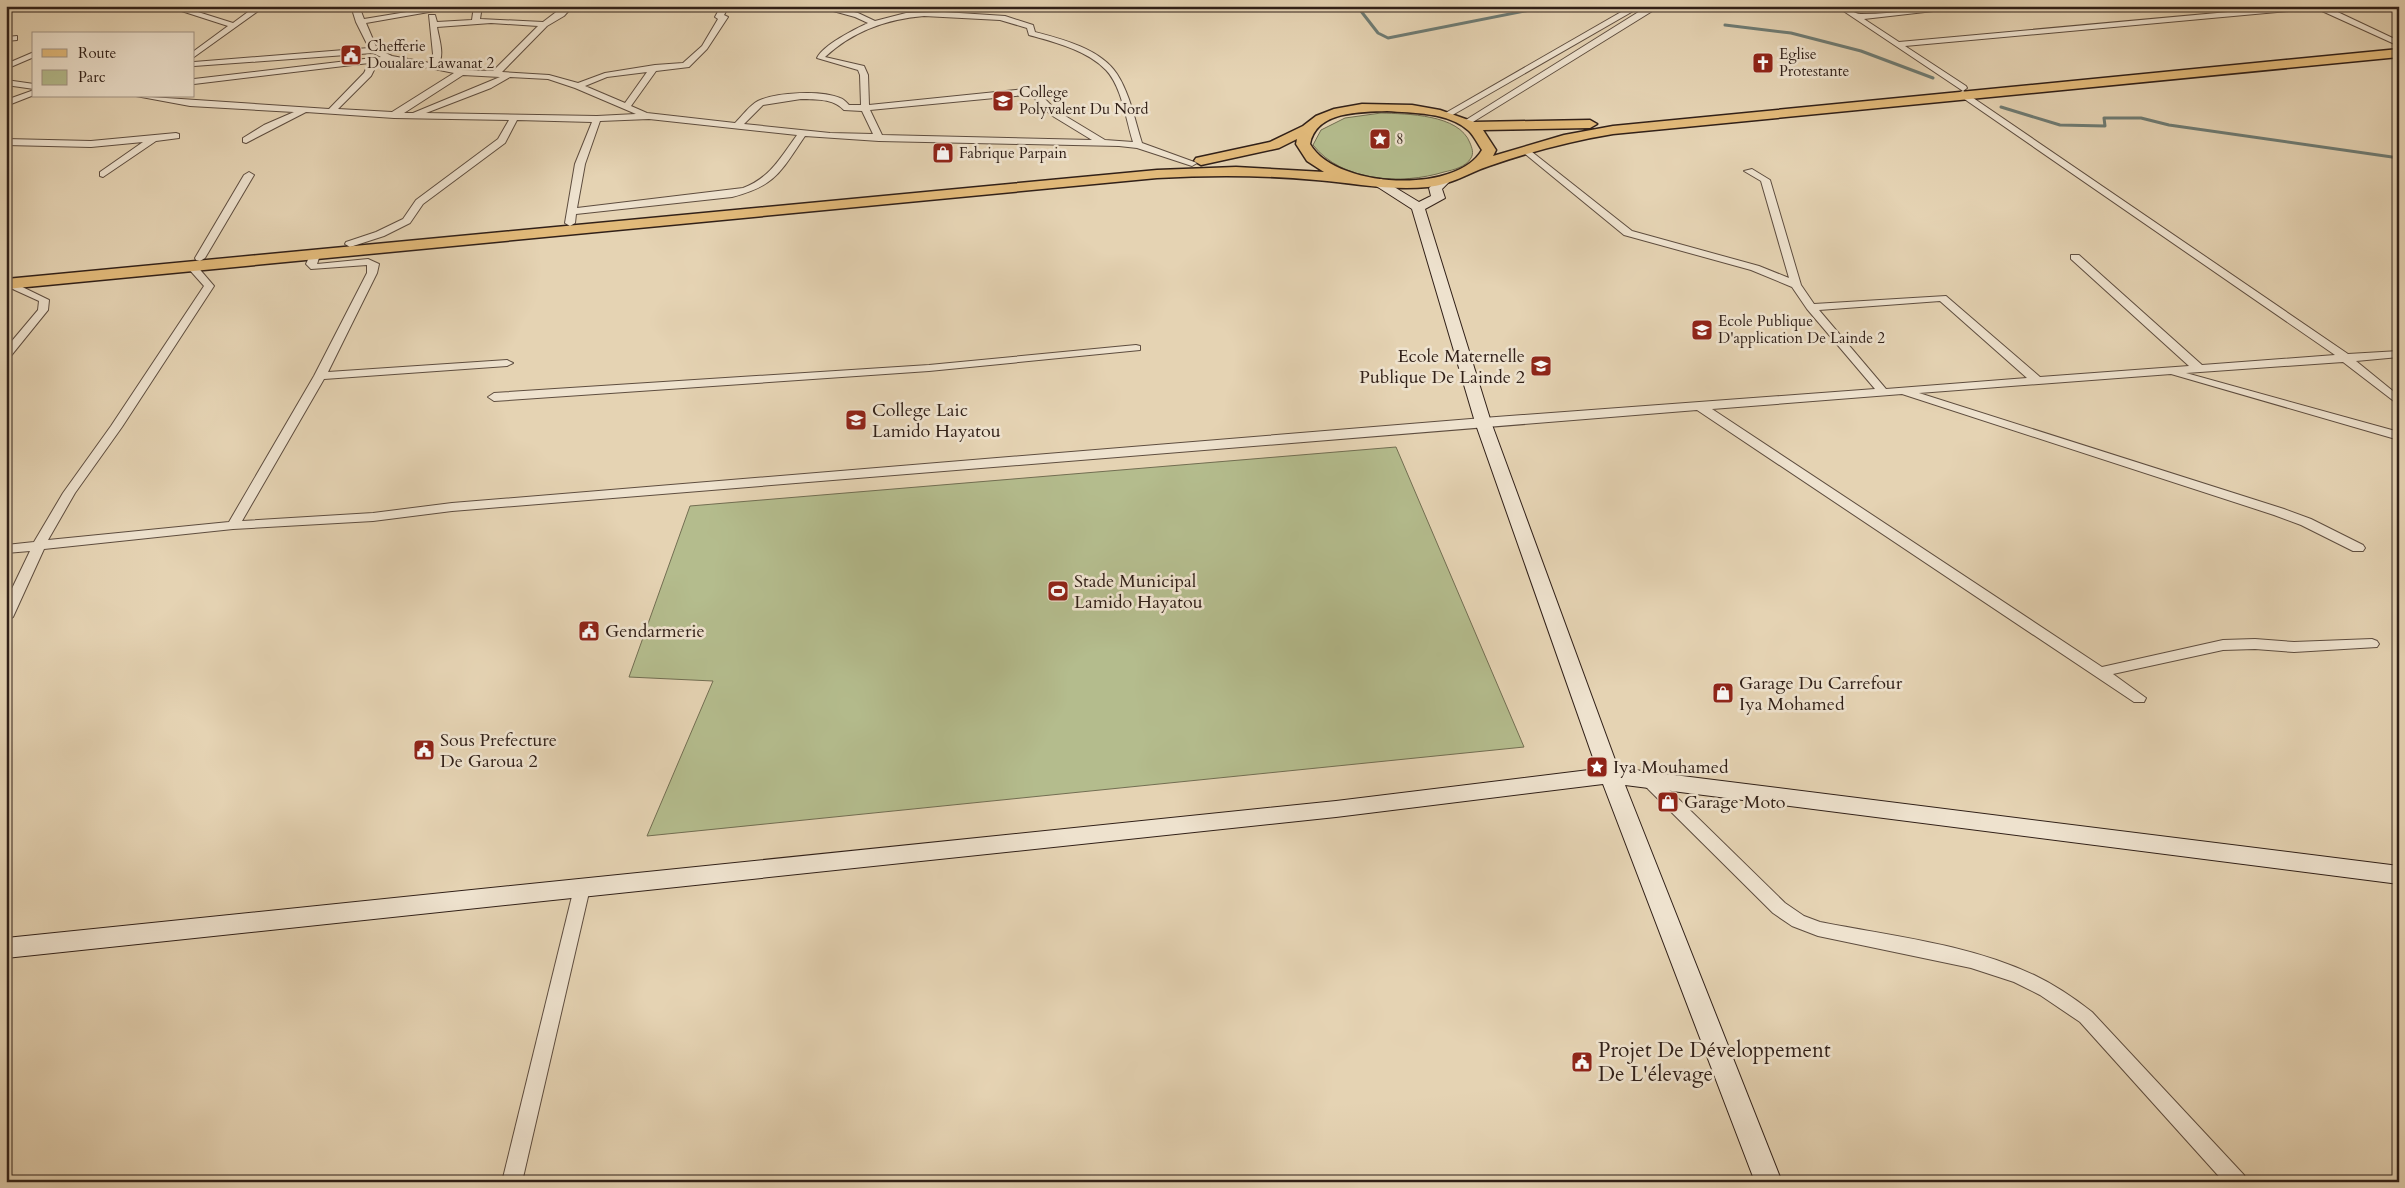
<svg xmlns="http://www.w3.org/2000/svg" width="2405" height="1188" font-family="Cardo,serif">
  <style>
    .green { fill: #b4bc8d; stroke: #726e52 }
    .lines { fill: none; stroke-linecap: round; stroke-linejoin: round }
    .stream { stroke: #6e7b73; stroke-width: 3 }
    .street-casing { stroke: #5e4d3f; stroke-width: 2 }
    .secondary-casing { stroke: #312018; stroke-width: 2 }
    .primary-casing { stroke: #312018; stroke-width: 3 }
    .street { fill: #eee2ce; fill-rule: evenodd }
    .secondary { fill: #eee2ce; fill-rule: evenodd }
    .primary { fill: #e2ba7a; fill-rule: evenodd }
    .labels { text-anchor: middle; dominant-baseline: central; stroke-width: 5; stroke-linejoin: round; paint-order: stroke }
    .far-poi-label { font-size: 15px; fill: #312018; stroke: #eee2ce; text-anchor: start }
    .poi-label { font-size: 18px; fill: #312018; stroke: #eee2ce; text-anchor: start }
    .near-poi-label { font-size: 21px; fill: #312018; stroke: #eee2ce; text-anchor: start }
  </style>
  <rect width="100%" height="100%" fill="#e5d3b3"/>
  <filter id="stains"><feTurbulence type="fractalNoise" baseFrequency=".004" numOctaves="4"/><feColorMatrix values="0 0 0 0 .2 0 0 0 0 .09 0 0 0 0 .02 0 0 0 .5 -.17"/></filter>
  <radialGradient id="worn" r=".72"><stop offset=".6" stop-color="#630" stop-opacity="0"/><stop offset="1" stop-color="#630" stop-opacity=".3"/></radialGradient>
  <!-- green -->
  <g class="green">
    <path d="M 1381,113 C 1407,114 1459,114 1470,143 C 1472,148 1474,153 1471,158 C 1466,167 1453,170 1444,172 C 1402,185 1342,182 1313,145 L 1321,130 L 1345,118 Z"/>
    <path d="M 1396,447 L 1524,747 L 647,836 L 713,681 L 629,677 L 690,506 Z"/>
  </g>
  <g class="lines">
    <!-- stream -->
    <g class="stream">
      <path d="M 1357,6 L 1378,33 L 1388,38 L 1550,6"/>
      <path d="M 1725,25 L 1791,33 L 1861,51 L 1933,78"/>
      <path d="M 2001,107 L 2060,125 L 2105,126 L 2104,118 L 2141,118 L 2169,125 L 2399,158"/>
    </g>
    <!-- street casing -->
    <g class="street-casing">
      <g id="street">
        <path d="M 166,6 L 179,6 L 233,23 L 256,6 L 265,6 L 194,57 L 194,51 L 228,26 Z"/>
        <path d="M 351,6 L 359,6 L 364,19 L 443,6 L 463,6 L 366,23 L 377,49 L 392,56 L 430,63 L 433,54 L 429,15 L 435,15 L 437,22 L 472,20 L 474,6 L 482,6 L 480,19 L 543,22 L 564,6 L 573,6 L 564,16 L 547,26 L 502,72 L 549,75 L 578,83 L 605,73 L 655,65 L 683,63 L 702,46 L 718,19 L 715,17 L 721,6 L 729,6 L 724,15 L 728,17 L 707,49 L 689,67 L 656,71 L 631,106 L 647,113 L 735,123 C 742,116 750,105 758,101 C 776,92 822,90 840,98 C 844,99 847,103 849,105 L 861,105 L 860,75 L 858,70 L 817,58 C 823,45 855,29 868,23 L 855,17 L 815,6 L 830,6 L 858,13 L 875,21 L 906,13 L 944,12 L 1005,16 L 1033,25 L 1035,32 C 1062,39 1101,49 1117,74 C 1130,94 1135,121 1142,143 L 1197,163 L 1192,166 L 1137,148 L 1119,146 L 879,141 L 805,136 C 781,171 776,186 732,197 L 576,214 L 575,223 L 570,226 L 565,223 L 575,164 L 592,122 L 517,120 L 505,143 L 423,204 L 410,223 L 384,236 L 350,247 L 345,244 L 346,242 L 376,232 L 403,219 L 416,200 L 498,139 L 509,120 L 394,118 L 306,112 L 246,143 L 243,142 L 243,138 L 264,125 L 294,112 L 190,106 L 136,96 L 329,109 L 364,73 L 369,63 L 194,84 L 194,79 L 381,57 L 373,53 L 194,66 L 194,62 L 369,48 L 356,22 ZM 924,16 L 1000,20 L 1027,28 L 1029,35 C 1054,42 1087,50 1106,70 C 1122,87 1126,120 1133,142 L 1105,140 L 1057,111 L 1037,91 L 1025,89 L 869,105 L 868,75 L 864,66 L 825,57 C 853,31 887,19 924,16 ZM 491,23 L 538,26 L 493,71 L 461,70 L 438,65 C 445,55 439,39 437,27 ZM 390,60 L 454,73 L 392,112 L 338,109 L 371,76 L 378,62 ZM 647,72 L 625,103 L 585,86 L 607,77 ZM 463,75 L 500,77 L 413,113 L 404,113 ZM 510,77 L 548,79 L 575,88 L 636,114 L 597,116 L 426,113 L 491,88 ZM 1025,95 L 1031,95 L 1051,115 L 1092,140 L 882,135 L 870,110 ZM 801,99 C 817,100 832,98 844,110 L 862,111 L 873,134 L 830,133 L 744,124 L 763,105 ZM 649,119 L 797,135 C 781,157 770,178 743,188 L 577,208 L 585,164 L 600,121 Z"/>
        <path d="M 1648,6 L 1664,6 L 1654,10 L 1468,125 L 1461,123 Z"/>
        <path d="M 1836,6 C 1847,6 1853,14 1861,14 C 1900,14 1938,6 1977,6 L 1864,19 L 1899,42 L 2294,6 L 2327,7 L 2399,41 L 2399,46 L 2322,11 L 2311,9 L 1905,46 L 1966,86 L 1967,88 L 1963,91 Z"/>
        <path d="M 1628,8 L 1635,10 L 1449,117 L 1442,115 Z"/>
        <path d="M 17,36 L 17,40 L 6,41 L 6,37 Z"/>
        <path d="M 34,52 L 34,57 L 6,69 L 6,64 Z"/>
        <path d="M 6,80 L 34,84 L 34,89 L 6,85 Z"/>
        <path d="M 34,90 L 34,95 L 6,106 L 6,100 Z"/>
        <path d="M 1963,91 L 2348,354 L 2399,351 L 2399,357 L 2356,361 L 2399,396 L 2399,405 L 2343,362 L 2186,373 L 2399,432 L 2399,440 L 2171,374 L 1919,393 L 2284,509 L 2311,519 L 2363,545 L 2365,548 L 2363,551 L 2353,551 L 2301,525 L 2274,515 L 1902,394 L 1712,409 L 2102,667 L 2223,640 L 2255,639 L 2294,642 L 2372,639 L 2377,641 L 2379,644 L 2377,647 L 2294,652 L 2255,649 L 2223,650 L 2113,674 L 2146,698 L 2144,702 L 2134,702 L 1697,410 L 452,511 L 373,521 L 233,529 L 44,549 L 13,617 L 6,622 L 6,601 L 30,551 L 6,553 L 6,545 L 34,542 L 63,493 L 111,426 L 204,286 L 187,267 L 192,264 L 196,265 L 214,286 L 122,427 L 75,493 L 48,540 L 229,522 L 314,376 L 367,273 L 367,265 L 311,269 L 306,264 L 311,253 L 315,252 L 320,255 L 317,264 L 368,259 L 379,264 L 377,273 L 328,372 L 507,360 L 513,363 L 507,366 L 324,379 L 242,521 L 373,513 L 452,503 L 1483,418 L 1875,389 L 1807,309 L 1792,287 L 1751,270 L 1624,235 L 1524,153 L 1522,151 L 1527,148 L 1632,231 L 1759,266 L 1789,278 L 1761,181 L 1744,171 L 1752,169 L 1770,180 L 1801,285 L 1814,304 L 1946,296 L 2040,377 L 2189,366 L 2071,259 L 2071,255 L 2079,255 L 2202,365 L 2335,355 L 1960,96 L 1960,92 ZM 1940,301 L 2027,378 L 1886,389 L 1819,310 Z"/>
        <path d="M 176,133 L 179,134 L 179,138 L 156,141 L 103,177 L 100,176 L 100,172 L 143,142 L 91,147 L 6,145 L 6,139 L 91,141 Z"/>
        <path d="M 249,172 L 254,175 L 205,258 L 200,261 L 196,260 L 195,258 L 244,175 Z"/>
        <path d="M 10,281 L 49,300 L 48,310 L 10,357 L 6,358 L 6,348 L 38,310 L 39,301 L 6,286 L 6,282 Z"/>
        <path d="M 1136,345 L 1140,346 L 1140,350 L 929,371 L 494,401 L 488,397 L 494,393 L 929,365 Z"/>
        <path d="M 1648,773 L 1654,775 L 1785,903 L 1804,916 L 1820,922 C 1891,936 1968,944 2034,975 C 2055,985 2074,998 2092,1012 L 2244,1175 L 2247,1182 L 2224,1182 L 2080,1022 L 2040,995 L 2014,982 L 1971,968 L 1818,936 L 1792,926 L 1773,913 L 1642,783 L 1640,779 L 1642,775 Z"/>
        <path d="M 582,881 L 588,883 L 590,888 L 522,1182 L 502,1182 L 574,888 L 576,883 Z"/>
      </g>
    </g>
    <!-- secondary casing -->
    <g class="secondary-casing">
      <path id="secondary" d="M 1445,176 L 1451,180 L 1442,189 L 1445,198 L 1425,209 L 1491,422 L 1618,768 L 2399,866 L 2399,884 L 1625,785 L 1782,1182 L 1755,1182 L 1603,784 L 1336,817 L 6,958 L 6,938 L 1336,801 L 1597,769 L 1475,422 L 1412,209 L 1370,182 L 1371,179 L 1381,179 L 1419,202 L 1431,196 L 1429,188 L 1440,177 Z"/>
    </g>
    <!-- primary casing -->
    <g class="primary-casing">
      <path id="primary" d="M 2399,49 L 2399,57 L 1613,134 C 1571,141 1529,152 1489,166 C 1468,173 1451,185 1428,187 C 1391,191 1353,183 1316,180 C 1263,175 1210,175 1157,178 L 6,289 L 6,279 L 1157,170 L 1236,167 L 1324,172 L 1307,161 L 1296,144 L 1297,139 L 1279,148 L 1201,165 L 1194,161 L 1196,158 L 1270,142 L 1303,126 L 1316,116 L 1334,109 L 1362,104 L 1412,105 L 1440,110 L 1474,122 L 1590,120 L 1597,124 L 1590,128 L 1483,130 L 1496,150 L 1493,156 L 1564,135 L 1613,126 ZM 1387,111 C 1412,113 1449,112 1469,131 C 1474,136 1478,144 1482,150 C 1456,195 1335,188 1310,144 C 1316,111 1360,112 1387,111 Z"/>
    </g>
    <!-- street -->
    <use href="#street" class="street"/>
    <!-- secondary -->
    <use href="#secondary" class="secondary"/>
    <!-- primary -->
    <use href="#primary" class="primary"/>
  </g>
  <!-- icons -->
  <defs>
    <g id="civic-square" transform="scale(1.125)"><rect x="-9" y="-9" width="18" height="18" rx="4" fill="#8f2418" stroke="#eee2ce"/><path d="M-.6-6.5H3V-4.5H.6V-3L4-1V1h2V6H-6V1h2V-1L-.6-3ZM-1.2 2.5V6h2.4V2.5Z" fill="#fff"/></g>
    <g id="church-square" transform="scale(1.125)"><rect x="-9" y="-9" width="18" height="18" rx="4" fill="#8f2418" stroke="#eee2ce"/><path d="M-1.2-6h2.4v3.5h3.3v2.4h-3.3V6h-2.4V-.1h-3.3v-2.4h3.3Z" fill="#fff"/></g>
    <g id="school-square" transform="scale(1.125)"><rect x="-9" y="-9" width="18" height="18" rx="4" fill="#8f2418" stroke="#eee2ce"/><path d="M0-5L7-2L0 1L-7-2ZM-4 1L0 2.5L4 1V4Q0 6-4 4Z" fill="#fff"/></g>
    <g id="sight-square" transform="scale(1.125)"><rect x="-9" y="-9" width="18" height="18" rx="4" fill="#8f2418" stroke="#eee2ce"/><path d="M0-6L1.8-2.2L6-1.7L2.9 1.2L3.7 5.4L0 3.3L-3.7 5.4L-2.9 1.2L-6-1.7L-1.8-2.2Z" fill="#fff"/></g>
    <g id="shop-square" transform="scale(1.125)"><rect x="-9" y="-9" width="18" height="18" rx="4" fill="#8f2418" stroke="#eee2ce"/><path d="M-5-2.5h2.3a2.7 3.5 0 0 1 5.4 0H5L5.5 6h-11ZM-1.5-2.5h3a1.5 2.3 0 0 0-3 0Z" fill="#fff"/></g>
    <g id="stadium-square" transform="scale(1.125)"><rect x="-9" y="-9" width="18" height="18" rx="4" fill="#8f2418" stroke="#eee2ce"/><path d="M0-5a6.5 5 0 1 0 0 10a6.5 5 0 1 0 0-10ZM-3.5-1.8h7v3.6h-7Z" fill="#fff"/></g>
  </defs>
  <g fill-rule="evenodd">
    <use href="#civic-square" x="351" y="55"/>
    <use href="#church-square" x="1763" y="63"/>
    <use href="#school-square" x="1003" y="101"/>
    <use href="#sight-square" x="1380" y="139"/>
    <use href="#shop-square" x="943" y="153"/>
    <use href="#school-square" x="1702" y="330"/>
    <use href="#school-square" x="1541" y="366"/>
    <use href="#school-square" x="856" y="420"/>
    <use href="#stadium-square" x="1058" y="591"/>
    <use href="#civic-square" x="589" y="631"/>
    <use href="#shop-square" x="1723" y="693"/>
    <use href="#civic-square" x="424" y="750"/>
    <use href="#sight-square" x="1597" y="767"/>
    <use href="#shop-square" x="1668" y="802"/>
    <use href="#civic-square" x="1582" y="1062"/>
  </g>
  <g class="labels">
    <!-- far-poi labels -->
    <g class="far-poi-label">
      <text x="367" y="46">Chefferie<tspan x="367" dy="17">Doualare Lawanat 2</tspan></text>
      <text x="1779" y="54">Eglise<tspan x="1779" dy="17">Protestante</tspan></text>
      <text x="1019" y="92">College<tspan x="1019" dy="17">Polyvalent Du Nord</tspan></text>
      <text x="1396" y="139">8</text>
      <text x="959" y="153">Fabrique Parpain</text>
      <text x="1718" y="321">Ecole Publique<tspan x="1718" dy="17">D'application De Lainde 2</tspan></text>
    </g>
    <!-- poi labels -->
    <g class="poi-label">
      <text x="1525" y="356" text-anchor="end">Ecole Maternelle<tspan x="1525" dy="21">Publique De Lainde 2</tspan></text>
      <text x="872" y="410">College Laic<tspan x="872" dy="21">Lamido Hayatou</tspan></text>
      <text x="1074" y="581">Stade Municipal<tspan x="1074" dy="21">Lamido Hayatou</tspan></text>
      <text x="605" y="631">Gendarmerie</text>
      <text x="1739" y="683">Garage Du Carrefour<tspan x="1739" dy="21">Iya Mohamed</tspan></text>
      <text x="440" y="740">Sous Prefecture<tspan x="440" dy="21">De Garoua 2</tspan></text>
      <text x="1613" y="767">Iya Mouhamed</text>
      <text x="1684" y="802">Garage Moto</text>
    </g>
    <!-- near-poi labels -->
    <g class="near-poi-label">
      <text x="1598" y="1050">Projet De Développement<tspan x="1598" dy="24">De L'élevage</tspan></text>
    </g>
  </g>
  <!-- margin -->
  <rect width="2405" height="1188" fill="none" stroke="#e5d3b3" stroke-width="25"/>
  <rect x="8" y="8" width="2390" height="1173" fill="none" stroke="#312018" stroke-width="2.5"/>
  <rect x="12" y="12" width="2380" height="1163" fill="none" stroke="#312018"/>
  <!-- legend -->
  <rect x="32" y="32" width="162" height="65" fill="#eee2ce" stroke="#a29485"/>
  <rect x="42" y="49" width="25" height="8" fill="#e2ba7a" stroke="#a29485"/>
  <text x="78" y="58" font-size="15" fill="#312018">Route</text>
  <rect x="42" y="70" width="25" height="15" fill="#b4bc8d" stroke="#a29485"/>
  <text x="78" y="82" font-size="15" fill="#312018">Parc</text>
  <rect width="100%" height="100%" filter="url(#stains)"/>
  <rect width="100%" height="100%" fill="url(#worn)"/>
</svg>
